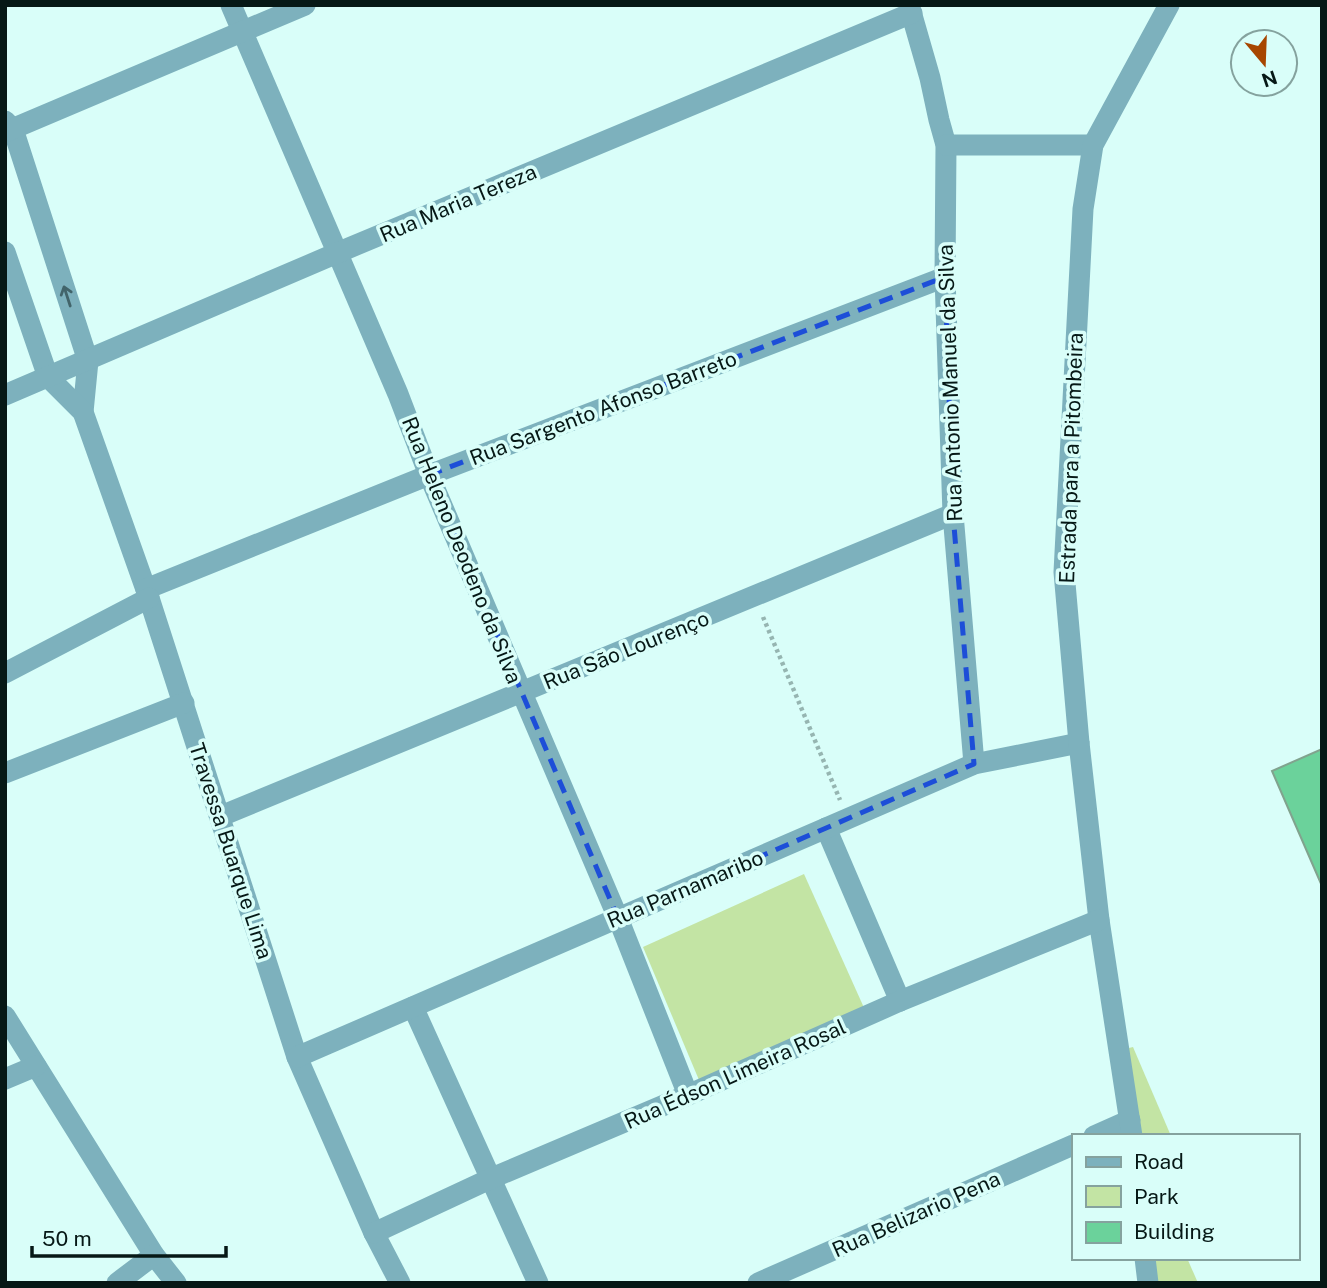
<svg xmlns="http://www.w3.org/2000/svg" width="1327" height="1288" font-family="'Public Sans',sans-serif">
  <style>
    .green { fill: #c3e4a4 }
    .building { fill: #6bd29b; stroke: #81a38e; stroke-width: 2 }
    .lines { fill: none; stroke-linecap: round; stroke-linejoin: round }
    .path { stroke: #96b5b1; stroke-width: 4.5; stroke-dasharray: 3.5 3.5; stroke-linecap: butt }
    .minor { stroke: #7db1bd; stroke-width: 21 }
    .oneway { stroke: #42646a }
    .marked { fill: none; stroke: #1d4ed8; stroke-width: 5; stroke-dasharray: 14 9; stroke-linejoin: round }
    .labels { text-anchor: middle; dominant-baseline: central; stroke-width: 7; stroke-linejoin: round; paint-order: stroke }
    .street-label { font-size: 21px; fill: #061816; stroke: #d9fef9 }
  </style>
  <rect width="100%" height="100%" fill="#d9fef9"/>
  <!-- green -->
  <g class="green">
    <path d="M 804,874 L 865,1010 L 699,1080 L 643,947 Z"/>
    <path d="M 1133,1047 L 1171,1136 L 1136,1136 L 1125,1049 Z"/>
    <path d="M 1151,1258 L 1187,1258 L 1198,1283 L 1154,1283 Z"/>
  </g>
  <!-- building -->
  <path class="building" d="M 1322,749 L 1322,886 L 1272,771 Z"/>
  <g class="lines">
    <!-- path -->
    <path class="path" d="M 763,617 L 840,800"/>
    <!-- minor -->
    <g class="minor">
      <path d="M 231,5 L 398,394 L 429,475 L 618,918 L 688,1095"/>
      <path d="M 909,5 L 930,78 L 939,120 L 946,145 L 945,277 L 953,514 L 974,764"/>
      <path d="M 5,121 L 13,129 L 88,361 L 83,412"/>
      <path d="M 5,132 L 305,5"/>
      <path d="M 946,145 L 1093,145"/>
      <path d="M 5,252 L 48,377 L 83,412 L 149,598 L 297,1057 L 374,1233 L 400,1283"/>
      <path d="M 5,395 L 337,253 L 912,13"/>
      <path d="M 146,589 L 429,475 L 945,277"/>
      <path d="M 5,673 L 149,598"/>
      <path d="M 5,773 L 184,703"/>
      <path d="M 221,816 L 953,514"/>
      <path d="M 826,828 L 900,1001"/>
      <path d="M 413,1007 L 538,1283"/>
      <path d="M 5,1016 L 154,1255 L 176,1283"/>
      <path d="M 297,1057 L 974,764 L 1079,743"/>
      <path d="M 5,1079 L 36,1066"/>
      <path d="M 1094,1136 L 1130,1120"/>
      <path d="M 1132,1136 L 1099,920 L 1079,743 L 1064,572 L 1083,209 L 1093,145 L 1169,5"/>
      <path d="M 374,1233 L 492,1178 L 688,1095 L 900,1001 L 1099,920"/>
      <path d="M 1145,1258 L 1148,1283"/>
      <path d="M 117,1283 L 154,1255"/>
      <path d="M 758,1283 L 1073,1145"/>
    </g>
  </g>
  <!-- one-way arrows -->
  <defs><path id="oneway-shaft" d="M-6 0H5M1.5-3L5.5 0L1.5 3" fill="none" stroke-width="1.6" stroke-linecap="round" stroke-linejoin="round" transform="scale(1.75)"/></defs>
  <use class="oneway" href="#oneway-shaft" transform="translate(67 296) rotate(-108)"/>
  <!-- marked area -->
  <path class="marked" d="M 945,277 L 953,514 L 974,764 L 618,918 L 429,475 Z"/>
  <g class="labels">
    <!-- street labels -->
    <g class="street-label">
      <text transform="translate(458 203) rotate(-23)">Rua Maria Tereza</text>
      <text transform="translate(950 383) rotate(-92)">Rua Antonio Manuel da Silva</text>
      <text transform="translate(603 408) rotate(-21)">Rua Sargento Afonso Barreto</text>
      <text transform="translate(1071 458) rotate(-88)">Estrada para a Pitombeira</text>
      <text transform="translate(462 550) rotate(68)">Rua Heleno Deodeno da Silva</text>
      <text transform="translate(626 650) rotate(-22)">Rua São Lourenço</text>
      <text transform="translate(231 851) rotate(72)">Travessa Buarque Lima</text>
      <text transform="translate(685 889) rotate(-23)">Rua Parnamaribo</text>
      <text transform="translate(735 1074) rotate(-24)">Rua Édson Limeira Rosal</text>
      <text transform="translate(916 1214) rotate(-24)">Rua Belizario Pena</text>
    </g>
  </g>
  <!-- border -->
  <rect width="1327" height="1288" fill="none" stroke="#061816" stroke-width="14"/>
  <!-- legend -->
  <rect x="1072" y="1134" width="228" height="126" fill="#d9fef9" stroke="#85a29e" stroke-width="2"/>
  <rect x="1086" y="1157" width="35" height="10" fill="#7db1bd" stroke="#85a29e" stroke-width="2"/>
  <text x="1134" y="1169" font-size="21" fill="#061816">Road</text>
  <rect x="1086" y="1186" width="35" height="21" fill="#c3e4a4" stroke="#85a29e" stroke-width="2"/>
  <text x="1134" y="1204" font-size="21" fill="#061816">Park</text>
  <rect x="1086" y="1222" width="35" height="21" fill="#6bd29b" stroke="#85a29e" stroke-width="2"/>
  <text x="1134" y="1239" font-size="21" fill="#061816">Building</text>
  <!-- north arrow -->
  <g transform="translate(1264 63) rotate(161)"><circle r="33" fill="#d9fef9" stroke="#85a29e" stroke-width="2"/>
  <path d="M0-5L12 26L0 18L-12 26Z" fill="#a74600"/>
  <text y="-10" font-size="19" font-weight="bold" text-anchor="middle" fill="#061816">N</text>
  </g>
  <!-- scale -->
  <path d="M32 1246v10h194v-10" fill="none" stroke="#061816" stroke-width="3.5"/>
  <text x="42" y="1246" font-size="21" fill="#061816" stroke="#d9fef9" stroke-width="5" paint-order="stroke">50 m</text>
</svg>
